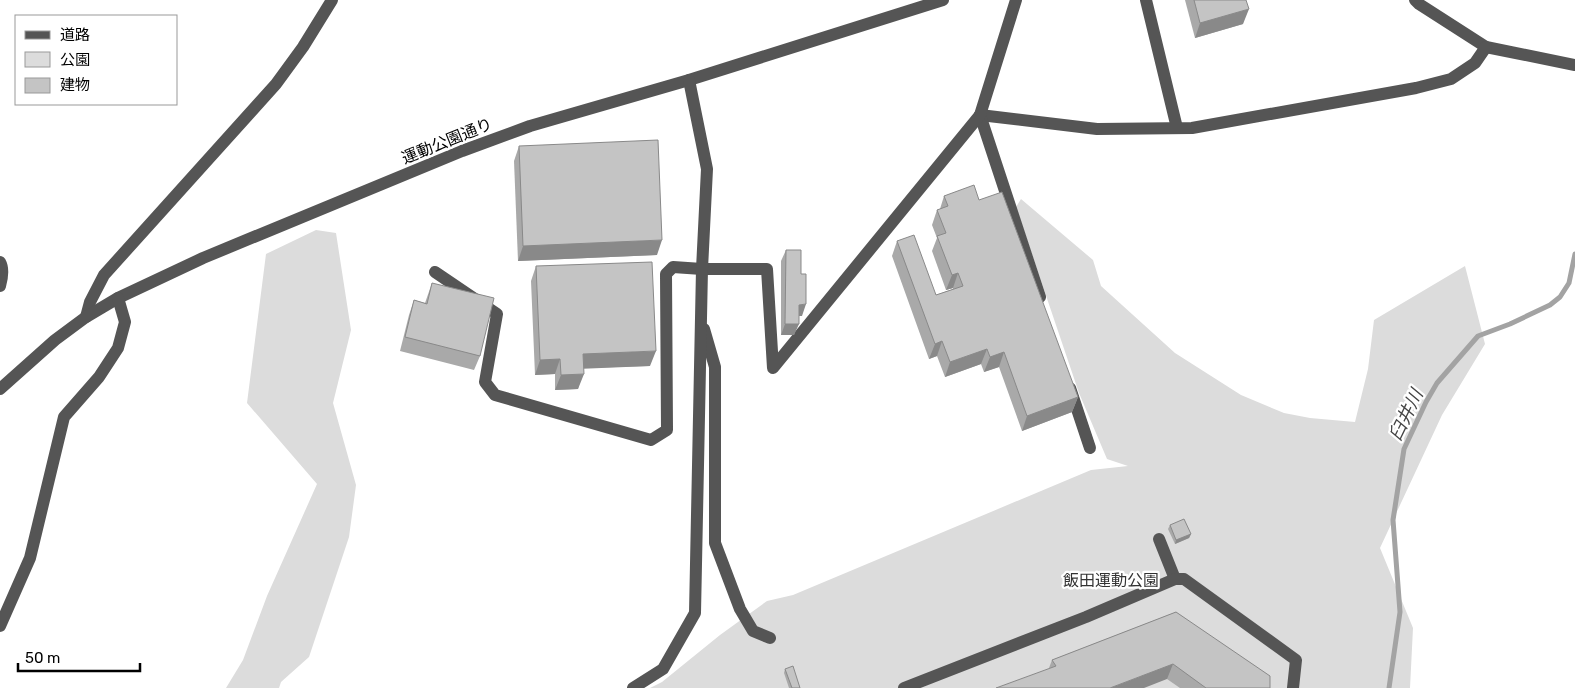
<svg xmlns="http://www.w3.org/2000/svg" width="1575" height="688" font-family="Rubik,'Noto Sans JP',sans-serif">
  <style>
    .green { fill: #dcdcdc }
    .lines { fill: none; stroke-linecap: round; stroke-linejoin: round }
    .stream { stroke: #a3a3a3; stroke-width: 5 }
    .minor { stroke: #555; stroke-width: 12 }
    .wall { fill: #a9a9a9 }
    .shaded-wall { fill: #898989 }
    .building { fill: #c4c4c4; stroke: #898989 }
    .labels { text-anchor: middle; dominant-baseline: central; stroke-width: 4.5; stroke-linejoin: round; paint-order: stroke }
    .street-label { font-size: 16px; fill: #000; stroke: #fff }
    .park-label { font-size: 16px; fill: #333; stroke: #fff }
    .water-label { font-size: 18px; font-style: italic; fill: #444; stroke: #fff }
  </style>
  <rect width="100%" height="100%" fill="#fff"/>
  <!-- green -->
  <g class="green">
    <path d="M 1021,199 L 1093,260 L 1101,286 L 1175,353 L 1241,395 L 1284,413 L 1310,418 L 1355,422 L 1368,369 L 1374,320 L 1465,266 L 1485,344 L 1442,415 L 1380,548 L 1413,628 L 1410,688 L 650,688 L 662,682 L 720,635 L 767,601 L 793,595 L 1091,470 L 1128,466 L 1107,459 L 1079,393 L 1016,207 Z"/>
    <path d="M 316,230 L 336,233 L 351,330 L 333,403 L 356,485 L 349,537 L 309,657 L 281,682 L 279,688 L 226,688 L 243,660 L 267,596 L 317,484 L 247,403 L 266,254 Z"/>
  </g>
  <g class="lines">
    <!-- stream -->
    <path class="stream" d="M 1389,688 L 1400,612 L 1393,520 L 1404,449 L 1426,402 L 1437,383 L 1478,336 L 1510,324 L 1550,305 L 1560,297 L 1569,283 L 1575,254"/>
    <!-- minor -->
    <g class="minor">
      <path d="M 1146,0 L 1177,128"/>
      <path d="M 1415,0 L 1419,4 L 1486,47 L 1575,65"/>
      <path d="M 980,115 L 1097,129 L 1192,128 L 1416,88 L 1451,79 L 1475,63 L 1486,47"/>
      <path d="M 980,115 L 1040,297"/>
      <path d="M 0,262 C 4,269 2,279 0,286"/>
      <path d="M 435,272 L 497,314 L 485,382 L 495,395 L 651,440 L 667,430 L 666,274 L 673,267 L 702,269 L 767,269 L 773,368 L 980,115 L 1016,0"/>
      <path d="M 86,317 L 90,302 L 104,275 L 276,84 L 303,47 L 332,0"/>
      <path d="M 704,329 L 715,367 L 715,543 L 740,609 L 753,631 L 770,638"/>
      <path d="M 1070,388 L 1090,448"/>
      <path d="M 0,389 L 55,340 L 86,317 L 118,298 L 203,258 L 462,151 L 530,126 L 689,80 L 943,0"/>
      <path d="M 1159,539 L 1175,579"/>
      <path d="M 0,626 L 30,558 L 64,417 L 99,377 L 118,348 L 125,322 L 118,298"/>
      <path d="M 633,688 L 663,669 L 695,613 L 702,269 L 707,169 L 689,80"/>
      <path d="M 904,688 L 1086,617 L 1175,579 L 1184,579 L 1296,660 L 1293,688"/>
    </g>
  </g>
  <!-- wall -->
  <g class="wall">
    <path d="M 1185,0 L 1246,0 L 1243,24 L 1195,38 Z"/>
    <path d="M 519,146 L 657,255 L 518,261 L 514,161 Z"/>
    <path d="M 944,196 L 979,200 L 1078,397 L 1072,412 L 1022,431 L 999,367 L 984,372 L 981,364 L 945,377 L 937,356 L 929,359 L 892,256 L 897,241 L 936,295 L 953,289 L 953,288 L 946,290 L 932,251 L 937,238 L 932,225 L 937,210 L 940,209 Z"/>
    <path d="M 786,250 L 801,274 L 802,316 L 799,316 L 794,335 L 781,335 L 781,261 Z"/>
    <path d="M 536,266 L 650,366 L 583,368 L 578,389 L 555,390 L 555,374 L 535,375 L 531,281 Z"/>
    <path d="M 432,283 L 480,356 L 474,370 L 400,351 L 409,315 L 414,300 L 425,303 Z"/>
    <path d="M 1170,525 L 1191,534 L 1189,538 L 1175,544 L 1168,529 Z"/>
    <path d="M 1176,612 L 1270,688 L 1180,688 L 1167,679 L 1049,668 L 1052,660 Z"/>
    <path d="M 785,669 L 800,688 L 789,688 L 784,673 Z"/>
  </g>
  <!-- shaded-wall -->
  <g class="shaded-wall">
    <path d="M 1249,9 L 1243,24 L 1195,38 L 1200,23 Z"/>
    <path d="M 662,240 L 657,255 L 518,261 L 523,246 Z"/>
    <path d="M 958,273 L 953,288 L 946,290 L 952,275 Z"/>
    <path d="M 806,304 L 802,316 L 795,316 L 799,305 Z"/>
    <path d="M 785,324 L 799,324 L 794,335 L 781,335 Z"/>
    <path d="M 942,341 L 937,356 L 929,359 L 935,344 Z"/>
    <path d="M 987,349 L 981,364 L 945,377 L 950,362 Z"/>
    <path d="M 656,351 L 650,366 L 577,369 L 583,354 Z"/>
    <path d="M 1004,352 L 999,367 L 984,372 L 990,357 Z"/>
    <path d="M 560,359 L 555,374 L 535,375 L 540,360 Z"/>
    <path d="M 584,374 L 578,389 L 555,390 L 561,375 Z"/>
    <path d="M 1078,397 L 1072,412 L 1022,431 L 1027,416 Z"/>
    <path d="M 1191,534 L 1189,538 L 1175,544 L 1176,540 Z"/>
    <path d="M 1173,664 L 1167,679 L 1144,688 L 1110,688 Z"/>
  </g>
  <!-- building -->
  <g class="building">
    <path d="M 1194,0 L 1246,0 L 1249,9 L 1200,23 Z"/>
    <path d="M 658,140 L 662,240 L 523,246 L 519,146 Z"/>
    <path d="M 974,185 L 979,200 L 1002,192 L 1078,397 L 1027,416 L 1004,352 L 990,357 L 987,349 L 950,362 L 942,341 L 935,344 L 897,241 L 914,235 L 936,295 L 963,286 L 958,273 L 952,275 L 937,236 L 946,233 L 937,210 L 948,206 L 944,196 Z"/>
    <path d="M 786,250 L 801,250 L 801,274 L 806,274 L 806,304 L 799,305 L 799,324 L 785,324 Z"/>
    <path d="M 652,262 L 656,351 L 583,354 L 584,374 L 561,375 L 560,359 L 540,360 L 536,266 Z"/>
    <path d="M 432,283 L 494,298 L 480,356 L 405,337 L 414,300 L 427,304 Z"/>
    <path d="M 1184,519 L 1191,534 L 1176,540 L 1170,525 Z"/>
    <path d="M 1176,612 L 1270,676 L 1270,688 L 1206,688 L 1173,664 L 1110,688 L 996,688 L 1056,666 L 1052,660 Z"/>
    <path d="M 793,666 L 800,688 L 792,688 L 785,669 Z"/>
  </g>
  <g class="labels">
    <!-- street labels -->
    <g class="street-label">
      <text transform="translate(447 141) rotate(-22)">運動公園通り</text>
    </g>
    <!-- park labels -->
    <g class="park-label">
      <text x="1111" y="580">飯田運動公園</text>
    </g>
    <!-- water labels -->
    <g class="water-label">
      <text transform="translate(1406 415) rotate(-64)">臼井川</text>
    </g>
  </g>
  <!-- legend -->
  <rect x="15" y="15" width="162" height="90" fill="#ffffff" stroke="#999999"/>
  <rect x="25" y="31" width="25" height="8" fill="#555555" stroke="#999999"/>
  <text x="60" y="40" font-size="15" fill="#000000">道路</text>
  <rect x="25" y="52" width="25" height="15" fill="#dcdcdc" stroke="#999999"/>
  <text x="60" y="65" font-size="15" fill="#000000">公園</text>
  <rect x="25" y="78" width="25" height="15" fill="#c4c4c4" stroke="#999999"/>
  <text x="60" y="90" font-size="15" fill="#000000">建物</text>
  <!-- scale -->
  <path d="M18 663v8h122v-8" fill="none" stroke="#000000" stroke-width="2.5"/>
  <text x="25" y="663" font-size="15" fill="#000000" stroke="#ffffff" stroke-width="4" paint-order="stroke">50 m</text>
</svg>
